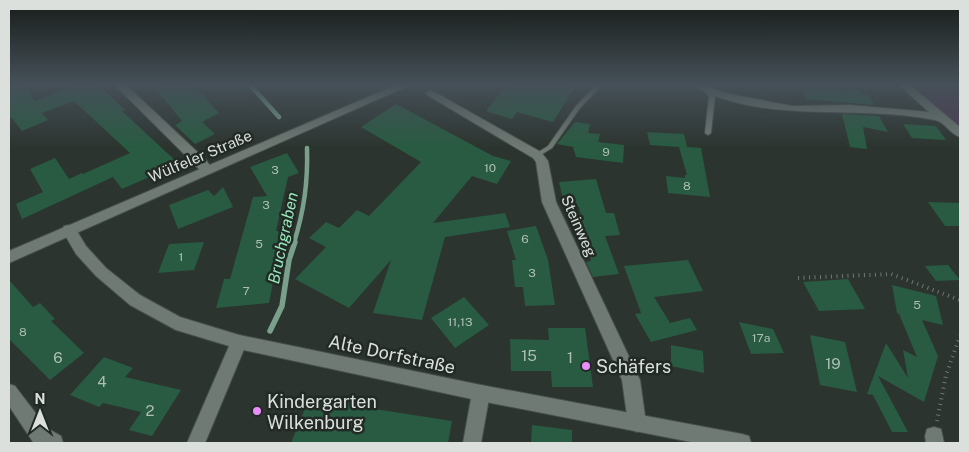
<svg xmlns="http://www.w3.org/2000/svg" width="969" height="452" font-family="'Public Sans',sans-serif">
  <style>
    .green { fill: #4e3852 }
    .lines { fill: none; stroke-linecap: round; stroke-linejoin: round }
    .stream-far1 { stroke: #7aa08b; stroke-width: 4.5 }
    .stream { stroke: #7aa08b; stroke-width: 5.5 }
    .building { fill: #285b41 }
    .service-casing { stroke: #484f4a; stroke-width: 2 }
    .minor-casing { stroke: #484f4a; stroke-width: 2 }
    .tertiary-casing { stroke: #484f4a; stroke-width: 2 }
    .secondary-casing { stroke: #484f4a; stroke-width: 2 }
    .path { stroke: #707772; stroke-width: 4; stroke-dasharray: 1 4.5; stroke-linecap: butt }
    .service { fill: #707a74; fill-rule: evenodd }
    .minor { fill: #707a74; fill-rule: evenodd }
    .tertiary { fill: #707a74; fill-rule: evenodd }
    .secondary { fill: #707a74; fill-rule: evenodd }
    .poi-dot { fill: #ea8dfc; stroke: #222a25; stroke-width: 2 }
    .labels { text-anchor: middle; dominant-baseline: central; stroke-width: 5; stroke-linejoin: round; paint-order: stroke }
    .number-label { font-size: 12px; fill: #aebfb6 }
    .street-label { font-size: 15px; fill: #dbe0dd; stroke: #222a25 }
    .near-number-label { font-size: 15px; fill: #aebfb6 }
    .water-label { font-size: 16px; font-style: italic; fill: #98e8bb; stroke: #222a25 }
    .near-street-label { font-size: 18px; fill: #dbe0dd; stroke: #222a25 }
    .near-poi-label { font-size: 18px; fill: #dbe0dd; stroke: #222a25; text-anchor: start }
  </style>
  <rect width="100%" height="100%" fill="#2c342f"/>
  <!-- green -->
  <path class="green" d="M 911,85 L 960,85 L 960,128 Z"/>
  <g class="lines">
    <!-- stream-far1 -->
    <g class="stream-far1">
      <path d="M 250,85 L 279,117"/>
      <path d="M 294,243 C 304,210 308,183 307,148"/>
    </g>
    <!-- stream -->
    <path class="stream" d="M 270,331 L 282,306 L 289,260 L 295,242"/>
  </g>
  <!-- building -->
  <g class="building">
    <path d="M 9,85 L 24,85 L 35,101 L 75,85 L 98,85 L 125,110 L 122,111 L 179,164 L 122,189 L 113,177 L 22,219 L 16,204 L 43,192 L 30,169 L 55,158 L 69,179 L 82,173 L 83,174 L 130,153 L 74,101 L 42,113 L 48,120 L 22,131 L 12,118 L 9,118 Z"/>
    <path d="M 153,85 L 193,85 L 219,113 L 202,122 L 215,134 L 195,144 L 175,125 L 182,121 Z"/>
    <path d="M 507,85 L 576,85 L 553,122 L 517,112 L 512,119 L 486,111 Z"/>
    <path d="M 801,85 L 859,90 L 861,94 L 869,95 L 874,105 L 806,99 Z"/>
    <path d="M 396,104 L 493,156 L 511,161 L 497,184 L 472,176 L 433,223 L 505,213 L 510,227 L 445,237 L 422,320 L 373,313 L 391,260 L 349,308 L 295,279 L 326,247 L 309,238 L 326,222 L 339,228 L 357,210 L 369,216 L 421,162 L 361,127 Z"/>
    <path d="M 842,114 L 879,116 L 888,132 L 863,127 L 867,149 L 850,147 Z"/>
    <path d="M 575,122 L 590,124 L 588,133 L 600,134 L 598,142 L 624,145 L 623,163 L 576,157 L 573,147 L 557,144 Z"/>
    <path d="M 903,124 L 936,126 L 946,140 L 912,138 Z"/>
    <path d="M 647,132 L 684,134 L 687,147 L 701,148 L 710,197 L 668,193 L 666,176 L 685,178 L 685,175 L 687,175 L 679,147 L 650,145 Z"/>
    <path d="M 287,153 L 299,173 L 288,177 L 276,231 L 281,231 L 272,275 L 275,272 L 269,303 L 216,308 L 224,279 L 230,279 L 253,197 L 267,196 L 250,167 Z"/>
    <path d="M 596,179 L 606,213 L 614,213 L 620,235 L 605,236 L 619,274 L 593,277 L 586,262 L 591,261 L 579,207 L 565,208 L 559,182 Z"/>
    <path d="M 223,187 L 233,207 L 178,229 L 169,205 L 208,190 L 214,196 Z"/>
    <path d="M 928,202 L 960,203 L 960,226 L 945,226 Z"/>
    <path d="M 536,226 L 548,260 L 555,305 L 525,306 L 523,287 L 515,287 L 512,260 L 516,260 L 507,231 Z"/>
    <path d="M 204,242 L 194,270 L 158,273 L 169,244 Z"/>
    <path d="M 688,260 L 703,291 L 654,297 L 670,323 L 690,318 L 697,330 L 651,342 L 635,314 L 641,313 L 624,266 Z"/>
    <path d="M 948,265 L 960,280 L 936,281 L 925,266 Z"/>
    <path d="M 848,279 L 865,309 L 819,311 L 803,282 Z"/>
    <path d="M 9,280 L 33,307 L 40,303 L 55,319 L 51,321 L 84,353 L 50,380 L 9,339 Z"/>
    <path d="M 892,285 L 936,296 L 943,325 L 922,320 L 938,356 L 924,402 L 878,376 L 908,432 L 892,432 L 873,395 L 867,394 L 886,343 L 908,378 L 903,350 L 917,357 L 899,314 L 897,313 Z"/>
    <path d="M 464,297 L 489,325 L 455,348 L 431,318 Z"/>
    <path d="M 739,322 L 773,329 L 784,353 L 751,354 Z"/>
    <path d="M 548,328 L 585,328 L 593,387 L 552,387 L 551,371 L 511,371 L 510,339 L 549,340 Z"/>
    <path d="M 810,335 L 845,342 L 857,392 L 820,385 Z"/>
    <path d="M 671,345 L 703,351 L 704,373 L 671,366 Z"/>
    <path d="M 104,357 L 133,368 L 125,377 L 181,390 L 152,436 L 129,430 L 141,412 L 103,403 L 99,407 L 70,395 Z"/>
    <path d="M 310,396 L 350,403 L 349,405 L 452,421 L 448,443 L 291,443 Z"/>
    <path d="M 532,425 L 572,430 L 572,443 L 531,443 Z"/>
  </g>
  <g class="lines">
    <!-- service casing -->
    <g class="service-casing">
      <g id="service">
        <path d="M 596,85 L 602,85 L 580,108 L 552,148 L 539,156 L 535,156 L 534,155 L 535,154 L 548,146 L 576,106 Z"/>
        <path d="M 699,85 L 703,85 L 715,96 L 711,133 L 708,135 L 705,133 L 709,96 L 699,87 Z"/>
      </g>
    </g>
    <!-- minor casing -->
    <g class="minor-casing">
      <g id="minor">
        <path d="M 115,85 L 126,85 L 206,160 L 213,170 L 211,173 L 203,173 Z"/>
        <path d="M 696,85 L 707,85 L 724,93 L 793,106 L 850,105 L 929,112 L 899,85 L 910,85 L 960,127 L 960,137 C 950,134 945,122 935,120 C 857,104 771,125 697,88 Z"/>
        <path d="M 431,90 L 541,152 L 548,161 L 556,202 L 640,380 L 646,423 L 643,429 L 637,432 L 631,429 L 628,423 L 622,380 L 542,202 L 536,162 L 533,158 L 427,95 L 426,93 Z"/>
        <path d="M 239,335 L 245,337 L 247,342 L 205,443 L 187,443 L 233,337 Z"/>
        <path d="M 9,384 L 15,386 L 47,428 L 61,436 L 63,443 L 36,443 L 33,442 L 9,406 Z"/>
        <path d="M 481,385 L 487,387 L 490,393 L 481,443 L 463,443 L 472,393 L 475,387 Z"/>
        <path d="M 934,427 L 941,429 L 944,443 L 926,443 L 925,436 L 927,429 Z"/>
      </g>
    </g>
    <!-- tertiary casing -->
    <g class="tertiary-casing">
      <path id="tertiary" d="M 69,225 L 74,226 L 86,246 L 106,268 L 140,295 L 180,317 L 239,335 L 481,385 L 742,434 L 749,436 L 751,443 L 696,443 L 481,401 L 239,349 L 176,330 L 130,305 L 96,276 L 76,254 L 62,230 L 64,226 Z"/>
    </g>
    <!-- secondary casing -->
    <g class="secondary-casing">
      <path id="secondary" d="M 396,85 L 410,85 L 9,263 L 9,251 Z"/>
    </g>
    <!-- path -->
    <g class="path">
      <path d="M 798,278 L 891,274 L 960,300"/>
      <path d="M 937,421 L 946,375 L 960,336"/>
    </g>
    <!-- service -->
    <use href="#service" class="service"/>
    <!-- minor -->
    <use href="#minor" class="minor"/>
    <!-- tertiary -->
    <use href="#tertiary" class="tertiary"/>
    <!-- secondary -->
    <use href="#secondary" class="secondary"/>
  </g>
  <!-- sky -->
  <linearGradient id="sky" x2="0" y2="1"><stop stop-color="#181d1a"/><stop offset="0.57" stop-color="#455058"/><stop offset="1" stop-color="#455058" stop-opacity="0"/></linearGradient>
  <rect width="969" height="148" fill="url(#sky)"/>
  <!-- markers -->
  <g class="poi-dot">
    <circle cx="586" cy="366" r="5"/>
    <circle cx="257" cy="411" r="5"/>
  </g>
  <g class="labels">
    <!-- number labels -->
    <g class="number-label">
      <text x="606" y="152">9</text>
      <text x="490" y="168">10</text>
      <text x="275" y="170">3</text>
      <text x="687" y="186">8</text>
      <text x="266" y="205">3</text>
      <text x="525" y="239">6</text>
      <text x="259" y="244">5</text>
      <text x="181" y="257">1</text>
      <text x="532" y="273">3</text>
      <text x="246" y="291">7</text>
      <text x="917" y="305">5</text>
      <text x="460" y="322">11,13</text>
      <text x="23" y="332">8</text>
      <text x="761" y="338">17a</text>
    </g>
    <!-- street labels -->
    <g class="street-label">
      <text transform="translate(200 156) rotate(-23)">Wülfeler Straße</text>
      <text transform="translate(579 226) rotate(66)">Steinweg</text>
    </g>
    <!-- near-number labels -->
    <g class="near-number-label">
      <text x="529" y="355">15</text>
      <text x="58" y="357">6</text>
      <text x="570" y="357">1</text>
      <text x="833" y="363">19</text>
      <text x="102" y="381">4</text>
      <text x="150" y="410">2</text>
    </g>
    <!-- water labels -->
    <g class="water-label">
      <text transform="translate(283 238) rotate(-78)">Bruchgraben</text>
    </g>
    <!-- near-street labels -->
    <g class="near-street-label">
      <text transform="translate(392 354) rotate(12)">Alte Dorfstraße</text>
    </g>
    <!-- near-poi labels -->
    <g class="near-poi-label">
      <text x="596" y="366">Schäfers</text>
      <text x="267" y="401">Kindergarten<tspan x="267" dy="21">Wilkenburg</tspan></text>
    </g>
  </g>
  <!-- border -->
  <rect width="969" height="452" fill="none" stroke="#dbe0dd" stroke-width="20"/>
  <!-- north arrow -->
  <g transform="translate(40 412)" stroke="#222a25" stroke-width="4" paint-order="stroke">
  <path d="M0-4L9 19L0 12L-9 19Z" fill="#dbe0dd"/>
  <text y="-8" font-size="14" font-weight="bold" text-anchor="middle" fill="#dbe0dd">N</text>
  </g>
</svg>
